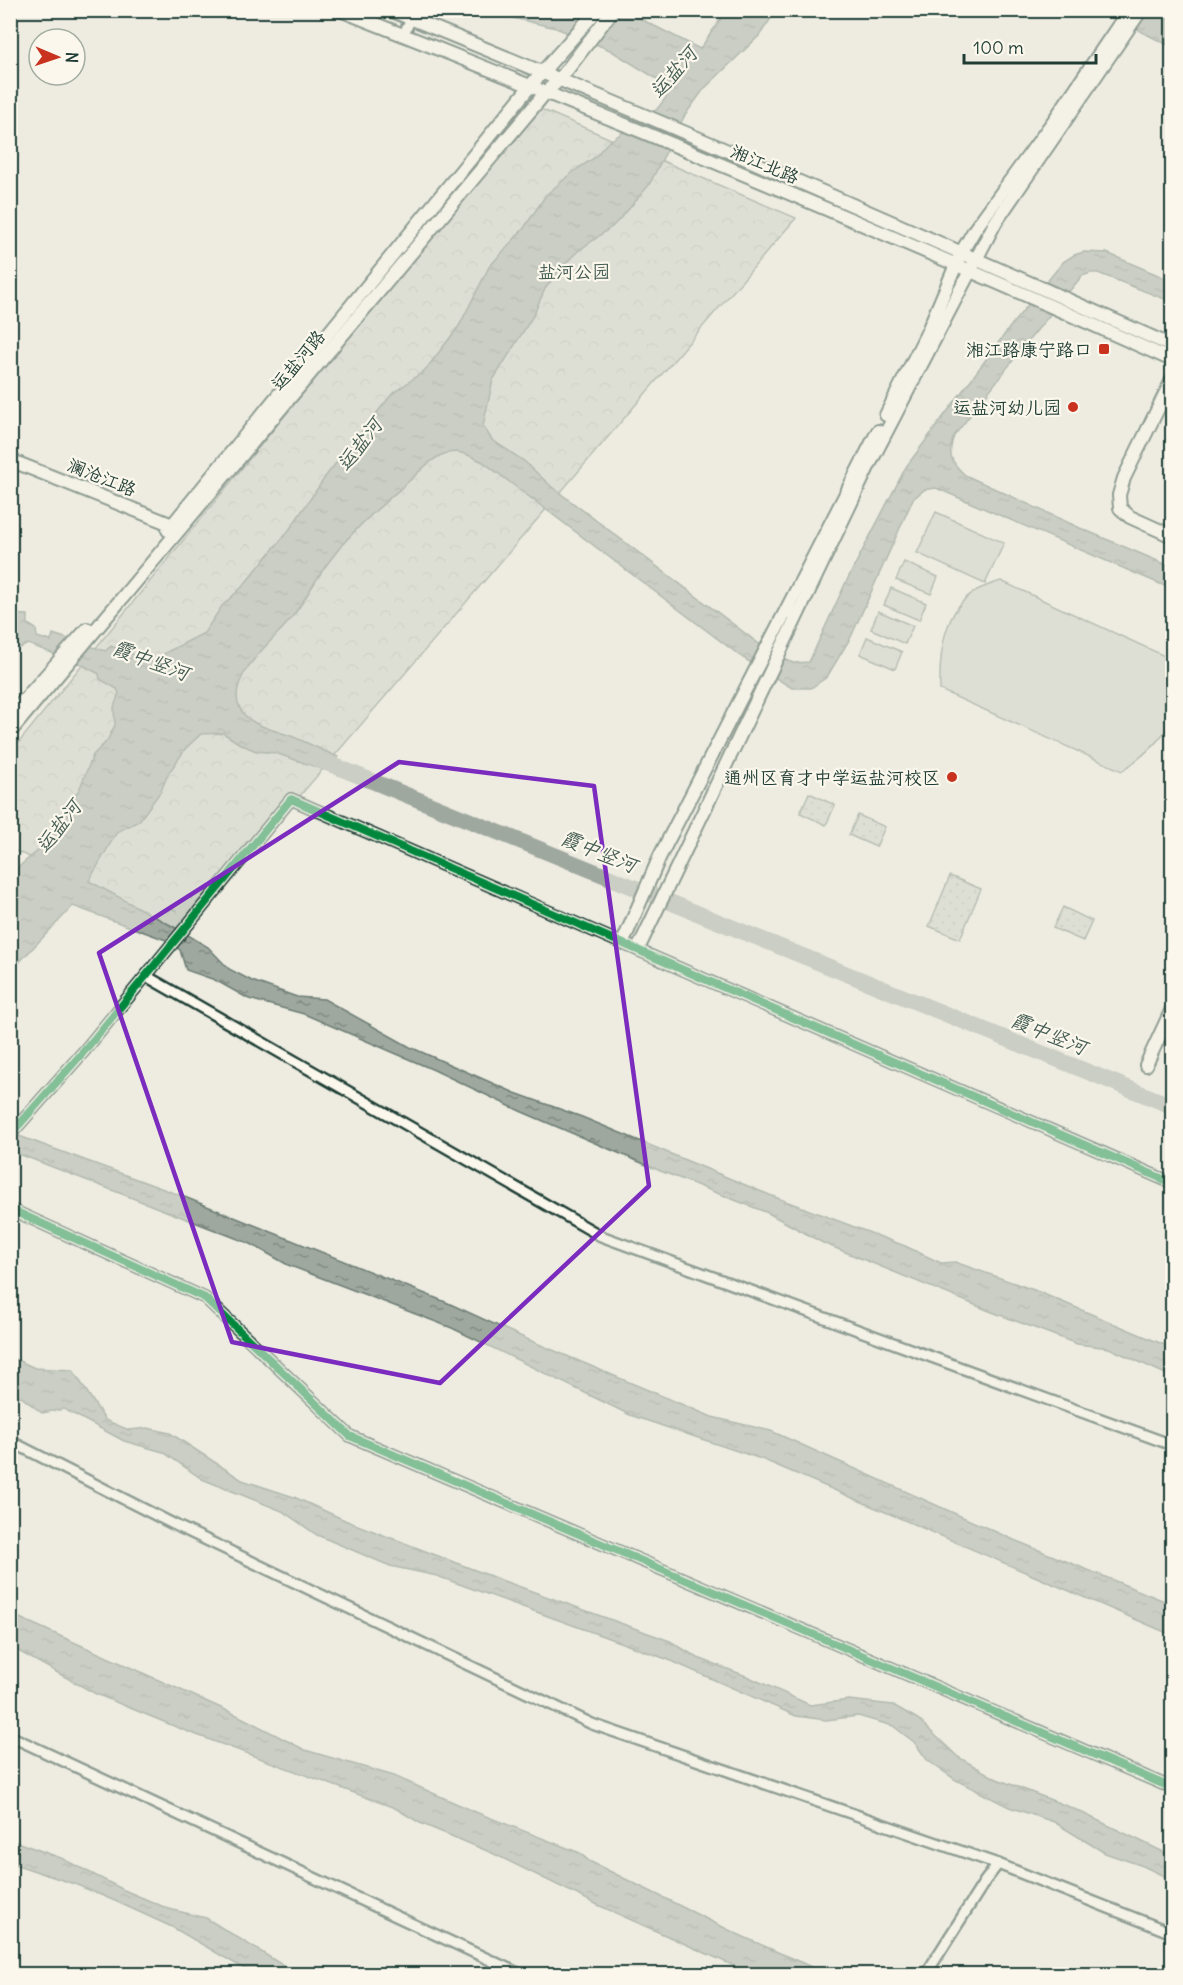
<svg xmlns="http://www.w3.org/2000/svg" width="1183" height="1985" font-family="Delius,'LXGW WenKai TC',sans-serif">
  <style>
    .grass { fill: url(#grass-dots); stroke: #75867c; stroke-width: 1.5 }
    .park { fill: url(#park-crowns); stroke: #75867c; stroke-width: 1.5 }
    .garden { fill: #cbcfc4; stroke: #75867c; stroke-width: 1.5 }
    .water { fill: url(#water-ripples); stroke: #6c7d74; stroke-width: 1.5 }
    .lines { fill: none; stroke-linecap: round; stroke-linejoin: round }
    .river { stroke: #9fa89f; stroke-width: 16 }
    .street-casing { stroke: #1f3d34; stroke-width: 14 }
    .secondary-casing { stroke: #1f3d34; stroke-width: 16 }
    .street { stroke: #fbf7ec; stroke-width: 9 }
    .secondary { stroke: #fbf7ec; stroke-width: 12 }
    .cycleway-casing { stroke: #fbf7ec; stroke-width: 11 }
    .cycleway { stroke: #00873e; stroke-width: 8 }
    .marked { fill: none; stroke: #7b2cbf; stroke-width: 4.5; stroke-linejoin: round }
    .poi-dot { fill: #c8321e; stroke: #fbf7ec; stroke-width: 2 }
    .labels { text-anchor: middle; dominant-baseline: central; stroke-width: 4.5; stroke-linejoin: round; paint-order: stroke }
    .street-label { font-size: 18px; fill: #1f3d34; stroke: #fbf7ec }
    .park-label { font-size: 18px; fill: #415a51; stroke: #fbf7ec }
    .poi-label { font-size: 18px; fill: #1f3d34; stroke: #fbf7ec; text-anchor: end }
    .water-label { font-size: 20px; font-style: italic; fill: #455d54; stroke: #fbf7ec }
  </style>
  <defs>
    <pattern id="grass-dots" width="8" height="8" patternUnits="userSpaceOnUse" patternTransform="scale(1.5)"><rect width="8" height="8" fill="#cbcfc4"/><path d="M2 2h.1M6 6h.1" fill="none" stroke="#aeb3a9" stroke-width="1.8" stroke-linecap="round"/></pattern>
    <pattern id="park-crowns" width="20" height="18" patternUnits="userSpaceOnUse" patternTransform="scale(1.5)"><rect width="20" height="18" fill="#cbcfc4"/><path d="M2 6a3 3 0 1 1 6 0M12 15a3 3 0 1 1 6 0" fill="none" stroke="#aeb3a9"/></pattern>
    <pattern id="water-ripples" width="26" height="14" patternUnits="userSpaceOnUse" patternTransform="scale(1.5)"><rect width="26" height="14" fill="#9fa89f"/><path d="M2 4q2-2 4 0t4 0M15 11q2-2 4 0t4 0" fill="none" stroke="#818a82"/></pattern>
  </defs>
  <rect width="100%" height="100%" fill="#eeece1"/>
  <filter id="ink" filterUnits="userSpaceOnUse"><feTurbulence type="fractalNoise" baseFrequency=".0167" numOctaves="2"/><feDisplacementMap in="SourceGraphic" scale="12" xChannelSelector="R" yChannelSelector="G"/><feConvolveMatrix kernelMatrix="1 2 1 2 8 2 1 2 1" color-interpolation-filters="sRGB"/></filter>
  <g filter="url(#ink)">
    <!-- grass -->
    <g class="grass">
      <path d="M 809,793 L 835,805 L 826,825 L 800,813 Z"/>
      <path d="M 858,815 L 885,827 L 876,847 L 849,835 Z"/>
      <path d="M 950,876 L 981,889 L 960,939 L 929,926 Z"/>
      <path d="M 1063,907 L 1092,921 L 1083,941 L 1053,928 Z"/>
    </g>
    <!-- park -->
    <path class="park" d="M 536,107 L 796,218 L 183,932 L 88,882 L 11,849 L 11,752 Z"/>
    <!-- garden -->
    <g class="garden">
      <path d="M 936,512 L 1004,543 L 985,584 L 917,553 Z"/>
      <path d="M 904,562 L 938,577 L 931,594 L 896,580 Z"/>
      <path d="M 1001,581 L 1169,658 C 1172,675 1176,697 1172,715 C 1168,737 1139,759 1122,771 L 940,690 C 939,654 943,608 979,589 C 986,586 994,583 1001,581 Z"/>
      <path d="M 891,588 L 926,603 L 919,620 L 884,605 Z"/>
      <path d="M 878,611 L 913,626 L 905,644 L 871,629 Z"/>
      <path d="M 867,637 L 902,652 L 895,669 L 860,654 Z"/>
    </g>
    <!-- water -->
    <g class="water">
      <path d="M 492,11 L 625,11 L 700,49 L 726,11 L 776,11 L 759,36 L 704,89 L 685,115 L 649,185 L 628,210 L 613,226 L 577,252 L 560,269 L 545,289 L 533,316 L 493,380 L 483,426 L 492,440 L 524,461 L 552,487 L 770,652 L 793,663 L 809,662 L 845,584 L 906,467 L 1013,323 L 1063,262 L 1074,255 L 1084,252 L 1107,253 L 1172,281 L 1172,302 L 1098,273 L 1091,273 L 1082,276 L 1029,340 L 954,436 C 947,455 951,462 965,475 L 1080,528 L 1172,567 L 1172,589 L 936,488 L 924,490 L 913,499 L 851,637 L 827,677 L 811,688 L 792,688 L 743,658 L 483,462 C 470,456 459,449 444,454 C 431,459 419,472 408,482 C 382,505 352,530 331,559 C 316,578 305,601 290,620 C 274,640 227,676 239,706 C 247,727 278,730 296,738 C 310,744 324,751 338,757 L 331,772 L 275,753 L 256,751 L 240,744 L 223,733 L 201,734 L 186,748 L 168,774 L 161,791 L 139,821 L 117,832 L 89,881 L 183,932 L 208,947 L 229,969 L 252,981 L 297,997 L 324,999 L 410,1047 L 515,1093 L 582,1117 L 772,1196 L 905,1246 L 941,1263 L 955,1262 L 1034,1290 L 1172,1348 L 1172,1377 L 1109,1348 L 1077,1344 L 992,1312 L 823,1243 L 768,1213 L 663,1172 L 520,1111 L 434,1070 L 304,1014 L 249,999 L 215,980 L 186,970 L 180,950 L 166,940 L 73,906 L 11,971 L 11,873 L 40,849 L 59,817 L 79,790 L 93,755 L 107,741 L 115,725 L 114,707 L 119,693 L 117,689 L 100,679 L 99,674 L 81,664 L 28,644 L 20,648 L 11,648 L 10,614 L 28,615 L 28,624 L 36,629 L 37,637 L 51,641 L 53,634 L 105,651 L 111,646 L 153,662 L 167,652 L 204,633 L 222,606 L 242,587 L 289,530 L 328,473 L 392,394 L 425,370 L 433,360 L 459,326 L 489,267 L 524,228 L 546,195 L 574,171 L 594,158 L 607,143 L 657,109 L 668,95 L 670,87 L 610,50 L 556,28 L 496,14 Z"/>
      <path d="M 1113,11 L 1155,11 L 1172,18 L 1172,47 L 1142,32 Z"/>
      <path d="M 11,1133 L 177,1194 L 448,1303 L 529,1340 L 712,1417 L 771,1431 L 1014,1540 L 1172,1604 L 1172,1635 L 764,1460 L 630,1415 L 452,1328 L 288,1265 L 251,1244 L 11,1151 Z"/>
      <path d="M 10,1357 L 35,1368 L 73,1370 L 105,1420 L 129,1430 L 148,1428 L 170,1433 L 242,1480 L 294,1497 L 347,1521 L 501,1580 L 670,1641 L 698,1658 L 749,1677 L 810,1705 L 849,1700 L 893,1705 L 918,1719 L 958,1757 L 997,1779 L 1072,1808 L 1172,1856 L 1172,1880 L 1143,1866 L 1105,1853 L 1054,1822 L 1009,1807 L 956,1780 L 928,1761 L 914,1742 L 893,1726 L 858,1716 L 826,1720 L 796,1716 L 669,1660 L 437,1576 L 390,1566 L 317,1535 L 282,1511 L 202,1479 L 163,1452 L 124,1441 L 64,1409 L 42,1413 L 11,1389 Z"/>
      <path d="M 11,1614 L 239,1716 L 305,1750 L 394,1776 L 478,1813 L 580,1853 L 589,1861 L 735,1933 L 827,1974 L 752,1974 L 598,1905 L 492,1853 L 420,1823 L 395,1808 L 186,1731 L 96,1694 L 11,1647 Z"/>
      <path d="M 11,1840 L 61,1858 L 124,1890 L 169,1909 L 206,1918 L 297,1974 L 253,1974 L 172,1927 L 115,1901 L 77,1885 L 11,1863 Z"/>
    </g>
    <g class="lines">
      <!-- river -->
      <path class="river" d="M 313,757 L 1172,1106"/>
      <!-- street casing -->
      <g class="street-casing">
        <g id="street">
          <path d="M 403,35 L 411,19 L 412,10"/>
          <path d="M 146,976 L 601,1236 L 1172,1445"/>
          <path d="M 10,1135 L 85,1050 L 291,799 L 1172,1183"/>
          <path d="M 10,1209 L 205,1298 L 350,1436 L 1172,1788"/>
          <path d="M 10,1441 L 177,1526 L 592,1724 L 998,1864 L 1172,1933"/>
          <path d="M 10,1736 L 520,1974"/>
          <path d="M 926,1974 L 985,1881 L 998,1864"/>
        </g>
      </g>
      <!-- secondary casing -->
      <g class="secondary-casing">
        <g id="secondary">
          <path d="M 340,10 C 620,120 898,237 1172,360"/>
          <path d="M 390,10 C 653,116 913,231 1172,346"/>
          <path d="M 1172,380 L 1124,478 L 1119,495 L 1120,508 L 1130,517 L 1172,536"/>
          <path d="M 886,415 L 927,333 L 961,253 L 975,229 L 1055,119 L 1129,10"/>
          <path d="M 10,460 L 180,528"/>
          <path d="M 168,530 L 531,85 L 597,10"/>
          <path d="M 10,716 L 87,629"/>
          <path d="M 10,732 L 546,92 L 560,79 L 613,10"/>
          <path d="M 623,942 L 660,856 L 878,431"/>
          <path d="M 638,949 L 868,467 L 995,223 L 1141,10"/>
          <path d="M 1146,1065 L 1172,1009"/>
        </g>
      </g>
      <!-- street -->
      <use href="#street" class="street"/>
      <!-- secondary -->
      <use href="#secondary" class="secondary"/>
      <!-- cycleway casing -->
      <g class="cycleway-casing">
        <g id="cycleway">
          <path d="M 10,1135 L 85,1050 L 291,799 L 1172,1183"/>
          <path d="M 10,1209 L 205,1298 L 350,1436 L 1172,1788"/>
        </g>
      </g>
      <!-- cycleway -->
      <use href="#cycleway" class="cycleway"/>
    </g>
  </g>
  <!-- marked area -->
  <path d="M0 0H1183V1985H0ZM 399,762 L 594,786 L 649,1186 L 440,1383 L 232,1342 L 99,953 Z" fill="#eeece1" fill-opacity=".55" fill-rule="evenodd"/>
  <path class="marked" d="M 399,762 L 594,786 L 649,1186 L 440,1383 L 232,1342 L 99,953 Z"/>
  <!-- markers -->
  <g class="poi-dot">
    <rect x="1098" y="343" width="12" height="12" rx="3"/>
    <circle cx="1073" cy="407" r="6"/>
    <circle cx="952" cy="777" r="6"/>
  </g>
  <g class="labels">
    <!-- street labels -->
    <g class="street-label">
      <text transform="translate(765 164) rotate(23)">湘江北路</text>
      <text transform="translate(298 360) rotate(-50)">运盐河路</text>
      <text transform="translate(102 477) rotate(22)">澜沧江路</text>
    </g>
    <!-- park labels -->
    <g class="park-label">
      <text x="574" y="271">盐河公园</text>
    </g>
    <!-- poi labels -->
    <g class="poi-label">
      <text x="1092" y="349">湘江路康宁路口</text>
      <text x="1061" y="407">运盐河幼儿园</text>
      <text x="940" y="777">通州区育才中学运盐河校区</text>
    </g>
    <!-- water labels -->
    <g class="water-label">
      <text transform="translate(673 72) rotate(-49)">运盐河</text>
      <text transform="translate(359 444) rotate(-52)">运盐河</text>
      <text transform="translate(151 660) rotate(20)">霞中竖河</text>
      <text transform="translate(58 826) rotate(-52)">运盐河</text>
      <text transform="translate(599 851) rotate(22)">霞中竖河</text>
      <text transform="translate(1049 1033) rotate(22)">霞中竖河</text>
    </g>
  </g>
  <!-- margin -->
  <rect width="1183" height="1985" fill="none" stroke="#fbf7ec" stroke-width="36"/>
  <rect x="18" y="18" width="1147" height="1949" fill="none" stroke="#1f3d34" stroke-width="2" filter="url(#ink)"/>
  <!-- north arrow -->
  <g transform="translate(57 57) rotate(92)"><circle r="28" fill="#fbf7ec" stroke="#a3ada2" stroke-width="1.5"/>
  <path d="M0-4.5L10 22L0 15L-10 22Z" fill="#c8321e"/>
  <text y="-9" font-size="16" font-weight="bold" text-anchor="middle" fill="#1f3d34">N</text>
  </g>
  <!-- scale -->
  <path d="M964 54v9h132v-9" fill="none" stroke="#1f3d34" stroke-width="3"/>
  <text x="973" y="54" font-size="18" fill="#1f3d34" stroke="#fbf7ec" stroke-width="4.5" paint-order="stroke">100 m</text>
</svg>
